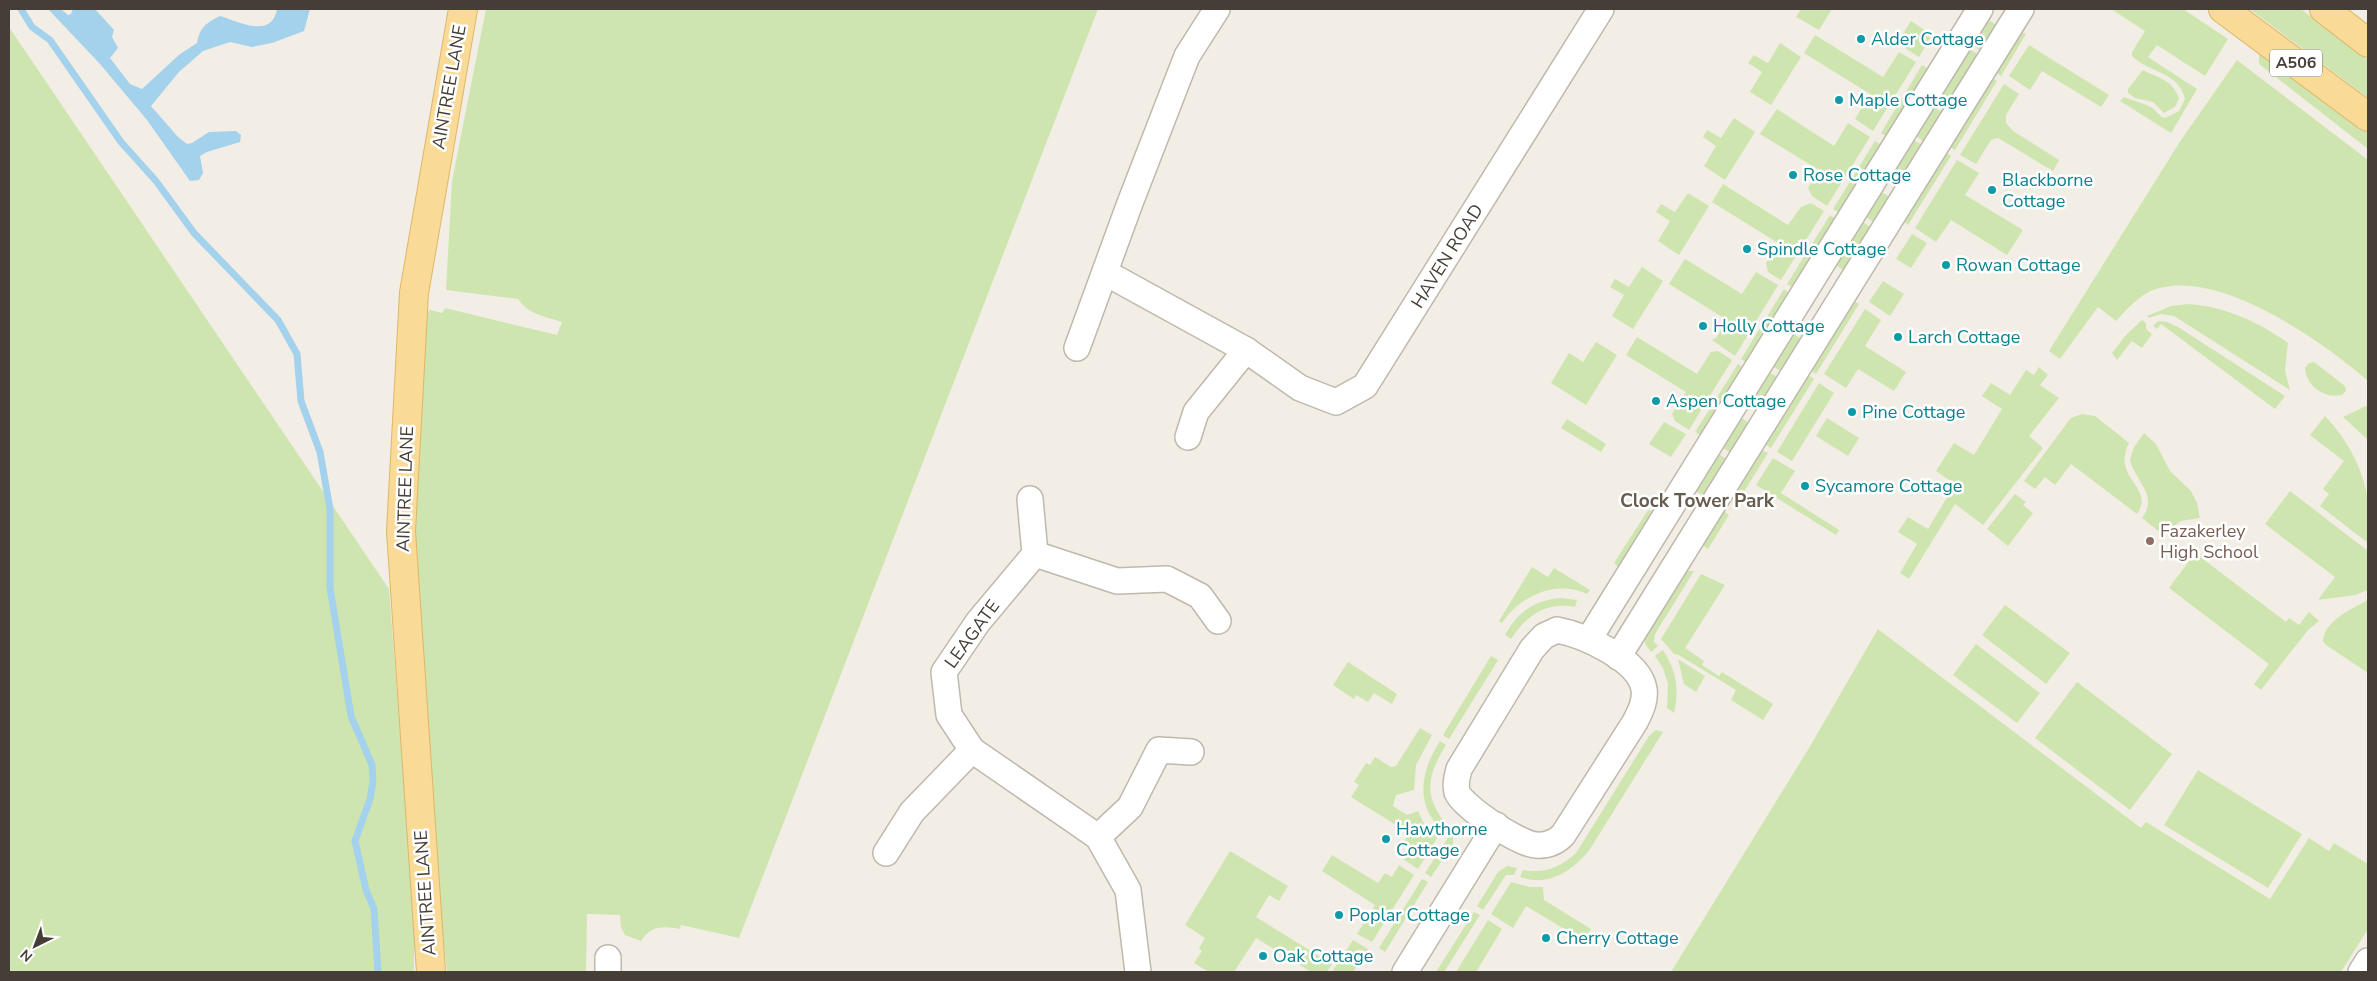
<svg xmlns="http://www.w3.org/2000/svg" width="2377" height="981" font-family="'Nunito Sans',sans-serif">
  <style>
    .green { fill: #cfe5b0 }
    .water { fill: #a4d2ed }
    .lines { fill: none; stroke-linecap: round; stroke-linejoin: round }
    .stream { stroke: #a4d2ed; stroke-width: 7 }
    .minor-casing { stroke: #c0b8ac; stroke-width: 28 }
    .major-casing { stroke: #deb668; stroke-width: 30 }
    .minor { stroke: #fff; stroke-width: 25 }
    .major { stroke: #fada97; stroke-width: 28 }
    .culture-dot { fill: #0f9aa8; stroke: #fff; stroke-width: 2 }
    .education-dot { fill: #8d6e63; stroke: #fff; stroke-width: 2 }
    .labels { text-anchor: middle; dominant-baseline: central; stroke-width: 5; stroke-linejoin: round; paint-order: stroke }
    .shield { fill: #fff; stroke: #7d7872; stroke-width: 1 }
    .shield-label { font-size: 16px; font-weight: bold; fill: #453e36 }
    .culture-label { font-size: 18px; fill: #0d838f; stroke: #fff; text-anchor: start }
    .street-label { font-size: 18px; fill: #453e36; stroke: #fff }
    .education-label { font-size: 18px; fill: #785e54; stroke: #fff; text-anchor: start }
    .neighbourhood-label { font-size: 19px; font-weight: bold; fill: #675c4d; stroke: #fff }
  </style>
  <rect width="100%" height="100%" fill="#f2eee6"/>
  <!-- green -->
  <g class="green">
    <path d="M 486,9 L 1098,9 L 739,938 L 681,925 L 680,929 C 664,926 651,925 641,941 L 625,935 L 621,927 L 620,915 L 587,914 L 586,972 L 447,972 L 428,796 L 415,537 L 414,428 L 424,317 L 430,310 L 442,313 L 445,308 L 557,335 L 562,322 C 544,316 529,315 518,299 L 446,290 L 452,181 Z"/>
    <path d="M 1801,9 L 1832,9 L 1819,30 L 1796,17 Z"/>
    <path d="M 2111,9 L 2183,9 L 2228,39 L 2205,76 L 2157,45 L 2148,57 L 2197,89 L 2171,133 L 2120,101 L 2124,97 C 2132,101 2141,102 2149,106 C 2156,109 2158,116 2165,118 L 2179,111 L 2185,99 C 2178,71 2149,73 2132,56 L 2132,52 L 2145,31 Z"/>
    <path d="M 2250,9 L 2301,9 L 2368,60 L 2368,98 Z"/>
    <path d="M 1984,17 L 1998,26 L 1981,51 L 1970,44 Z"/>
    <path d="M 1911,21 L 1932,35 L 1919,57 L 1897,43 Z"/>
    <path d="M 9,27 L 389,589 L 414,915 L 414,972 L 9,972 Z"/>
    <path d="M 2018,30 L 2026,34 L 2001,76 L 1993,71 Z"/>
    <path d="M 1815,35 L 1883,77 L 1899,52 L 1916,62 L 1873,131 L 1855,119 L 1870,94 L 1804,53 Z"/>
    <path d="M 1780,43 L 1801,57 L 1771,105 L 1750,92 L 1762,72 L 1748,63 L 1754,55 L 1768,63 Z"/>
    <path d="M 2029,45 L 2109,95 L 2101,107 L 2042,71 L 2030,90 L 2009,76 Z"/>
    <path d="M 1968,48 L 1979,55 L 1953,100 L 1939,91 Z"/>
    <path d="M 2259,50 L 2368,133 L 2368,149 L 2259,64 Z"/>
    <path d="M 2237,60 L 2368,160 L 2368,381 C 2322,341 2210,261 2147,293 C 2135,300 2125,311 2116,321 L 2098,307 L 2060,359 L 2049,351 L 2181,140 Z"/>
    <path d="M 1922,65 L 1930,70 L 1889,138 L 1881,133 Z"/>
    <path d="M 2143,70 C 2159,79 2171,78 2179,98 L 2175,107 L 2164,113 L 2153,102 L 2135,98 L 2128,93 L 2128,89 Z"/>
    <path d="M 1989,76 L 1997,81 L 1955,150 L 1947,145 Z"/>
    <path d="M 2004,84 L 2019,94 L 2006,115 L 2006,123 L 2013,131 L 2059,160 L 2053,171 L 1998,138 L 1991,140 L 1976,164 L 1960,155 Z"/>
    <path d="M 1932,104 L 1938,110 L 1945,112 L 1924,142 L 1915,135 Z"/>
    <path d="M 1777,109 L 1834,146 L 1848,123 L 1870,137 L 1827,206 L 1812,196 L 1808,188 L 1819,170 L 1760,134 Z"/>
    <path d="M 1734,118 L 1755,132 L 1725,180 L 1704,166 L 1716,146 L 1703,137 L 1707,130 L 1721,138 Z"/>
    <path d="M 1912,139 L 1922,145 L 1900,186 L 1894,180 L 1886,178 Z"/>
    <path d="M 1875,141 L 1883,146 L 1841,214 L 1833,209 Z"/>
    <path d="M 1944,151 L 1951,156 L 1908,225 L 1901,220 Z"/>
    <path d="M 1957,160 L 1979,173 L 1965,195 L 2023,230 L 2007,255 L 1951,220 L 1936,242 L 1915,228 Z"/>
    <path d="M 1723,184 L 1788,225 L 1801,207 L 1811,203 L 1824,211 L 1781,280 L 1768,272 L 1766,263 L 1778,243 L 1712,202 Z"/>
    <path d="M 1878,190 L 1892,198 L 1875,223 L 1864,216 Z"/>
    <path d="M 1688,193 L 1709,206 L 1679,255 L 1658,241 L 1670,221 L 1656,212 L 1661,204 L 1675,212 Z"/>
    <path d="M 1830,215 L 1837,220 L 1795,289 L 1787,284 Z"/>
    <path d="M 1861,221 L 1872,228 L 1846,272 L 1834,264 Z"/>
    <path d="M 1912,234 L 1927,243 L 1911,268 L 1896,259 Z"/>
    <path d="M 1685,259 L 1742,294 L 1756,272 L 1778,285 L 1735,356 L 1712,340 L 1716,338 L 1727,320 L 1669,284 Z"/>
    <path d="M 1642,267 L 1663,281 L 1633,329 L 1612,316 L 1624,295 L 1610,287 L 1615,279 L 1629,287 Z"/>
    <path d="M 1883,281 L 1904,294 L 1890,316 L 1869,302 Z"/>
    <path d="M 1784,289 L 1791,294 L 1749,364 L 1741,359 Z"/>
    <path d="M 1852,300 L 1859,304 L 1816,374 L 1809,369 Z"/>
    <path d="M 2188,304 C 2224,306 2259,322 2288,343 L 2285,370 L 2290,390 L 2174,316 L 2161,314 L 2149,318 L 2147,316 L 2171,306 Z"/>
    <path d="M 1865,309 L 1881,320 L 1865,346 L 1906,372 L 1894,391 L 1858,369 L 1846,388 L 1824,374 Z"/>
    <path d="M 2142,320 L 2146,323 L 2146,329 L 2152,334 L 2142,348 L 2132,341 L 2117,360 L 2112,353 L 2126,335 Z"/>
    <path d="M 2158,321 L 2167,322 L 2178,327 L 2285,396 L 2275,409 L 2161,324 L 2157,329 L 2153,326 Z"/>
    <path d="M 1791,331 L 1798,337 L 1805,339 L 1782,372 L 1772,366 Z"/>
    <path d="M 1637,337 L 1697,374 L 1711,352 L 1718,351 L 1732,360 L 1689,430 L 1675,421 L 1672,414 L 1686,392 L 1626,355 Z"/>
    <path d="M 1596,342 L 1617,355 L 1586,405 L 1551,383 L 1569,353 L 1583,362 Z"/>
    <path d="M 2314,362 L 2345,386 L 2346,391 L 2342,395 C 2324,399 2306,386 2305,368 L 2309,363 Z"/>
    <path d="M 1738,364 L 1746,369 L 1703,437 L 1695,432 Z"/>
    <path d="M 2039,367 L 2048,375 L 2040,385 L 2059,398 L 2029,436 L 2043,448 L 1983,525 L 1955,504 L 1909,579 L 1900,573 L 1917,544 L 1898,532 L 1908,517 L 1928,529 L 1955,484 L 1936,471 L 1954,443 L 1974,455 L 2002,409 L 1982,396 L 1991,383 L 2010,395 L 2026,370 L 2034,375 Z"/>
    <path d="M 1769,372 L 1779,378 L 1760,413 L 1754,408 L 1747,406 Z"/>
    <path d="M 1805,373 L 1814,379 L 1771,448 L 1763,443 Z"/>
    <path d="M 1819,383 L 1834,393 L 1792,461 L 1777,452 Z"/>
    <path d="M 2368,405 L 2368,440 L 2343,417 Z"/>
    <path d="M 2082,414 L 2095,416 L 2129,443 C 2111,479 2156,487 2137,514 L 2071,464 L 2055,485 L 2045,477 L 2035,489 L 2024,481 L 2067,423 L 2071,418 Z"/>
    <path d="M 1739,416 L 1752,425 L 1732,454 L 1722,447 Z"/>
    <path d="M 2325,416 C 2346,438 2364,469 2368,501 C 2370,514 2368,529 2368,543 L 2320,506 L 2329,494 L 2323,489 L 2344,461 L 2310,435 Z"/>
    <path d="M 1827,418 L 1859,438 L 1848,456 L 1816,436 Z"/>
    <path d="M 1567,419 L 1606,444 L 1601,452 L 1561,428 Z"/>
    <path d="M 1664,422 L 1686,434 L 1671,457 L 1649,444 Z"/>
    <path d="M 2144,433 L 2156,444 L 2170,471 L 2191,491 L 2197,503 L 2200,518 L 2181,521 L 2162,534 L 2142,518 C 2159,495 2135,481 2130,460 L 2134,447 Z"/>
    <path d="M 1760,449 L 1768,453 L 1737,503 L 1729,499 Z"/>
    <path d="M 1719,454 L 1728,460 L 1707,499 L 1701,494 L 1694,491 Z"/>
    <path d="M 1773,458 L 1795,471 L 1781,493 L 1839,530 L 1836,535 L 1756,485 Z"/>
    <path d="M 2290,491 L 2368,551 L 2368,590 L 2355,595 L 2318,600 L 2335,577 L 2265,524 Z"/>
    <path d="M 2015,494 L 2026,502 L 2023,505 L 2033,513 L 2008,546 L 1987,529 Z"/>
    <path d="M 1648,510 L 1655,512 L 1620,569 L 1614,563 Z"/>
    <path d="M 1722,510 L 1729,515 L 1708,549 L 1701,544 Z"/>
    <path d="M 2195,553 L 2286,622 L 2289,618 L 2299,625 L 2309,612 L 2319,621 L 2308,630 L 2261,690 L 2254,684 L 2269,664 L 2169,588 Z"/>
    <path d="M 1532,567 L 1548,577 L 1554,568 L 1590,590 L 1587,594 C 1556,579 1520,596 1502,623 L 1499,621 Z"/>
    <path d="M 1685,571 L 1694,571 L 1655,634 L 1654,642 L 1658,646 L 1651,652 L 1645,644 L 1645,636 Z"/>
    <path d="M 1701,574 L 1725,585 L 1685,648 L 1704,661 L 1702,665 L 1719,676 L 1722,672 L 1773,704 L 1763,720 L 1731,700 L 1736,690 L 1677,654 L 1675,655 L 1661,639 Z"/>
    <path d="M 1561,598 L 1577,600 L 1575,607 C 1546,601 1526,616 1511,639 L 1505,635 C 1518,612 1534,600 1561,598 Z"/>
    <path d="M 2368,600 L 2368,673 L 2326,645 L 2323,641 C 2324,621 2353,608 2368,600 Z"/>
    <path d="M 2005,605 L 2070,653 L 2046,684 L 1982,635 Z"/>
    <path d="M 1878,629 L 2141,828 L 2146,822 L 2270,899 L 2309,838 L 2329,851 L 2334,843 L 2368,864 L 2368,929 L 2341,972 L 1671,972 L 1809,748 Z"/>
    <path d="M 1976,644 L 2040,693 L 2017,723 L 1953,675 Z"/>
    <path d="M 1663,650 C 1676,670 1680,690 1674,713 L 1667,708 L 1668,684 L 1663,668 L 1655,656 Z"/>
    <path d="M 1491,656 L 1498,660 L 1449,739 L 1443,735 Z"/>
    <path d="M 1678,659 L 1705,676 L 1696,692 L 1684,684 Z"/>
    <path d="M 1348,662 L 1397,694 L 1392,704 L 1374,693 L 1368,702 L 1356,695 L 1354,699 L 1333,685 Z"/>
    <path d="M 2077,682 L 2172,754 L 2130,810 L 2035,738 Z"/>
    <path d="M 1420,728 L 1432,735 L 1416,765 L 1414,790 L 1396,795 L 1393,806 L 1407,815 L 1418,811 L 1423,822 L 1437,838 L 1418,869 L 1403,859 L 1410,848 L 1403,843 L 1409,833 L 1351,797 L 1359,785 L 1354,782 L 1366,763 L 1370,765 L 1375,757 L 1391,767 L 1396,766 Z"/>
    <path d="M 1656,730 L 1663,732 L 1590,849 C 1573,871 1549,887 1520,877 L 1523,870 C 1544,874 1561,867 1576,853 L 1649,736 Z"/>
    <path d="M 1440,741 L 1446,745 C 1430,771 1422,792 1443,820 L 1438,826 C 1414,800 1423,767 1440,741 Z"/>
    <path d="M 2198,770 L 2302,834 L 2268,888 L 2164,825 Z"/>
    <path d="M 1453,830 L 1453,844 L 1431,877 L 1425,873 Z"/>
    <path d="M 1230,851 L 1288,886 L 1279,901 L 1269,895 L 1256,917 L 1332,964 L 1327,972 L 1311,972 L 1256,938 L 1234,972 L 1209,972 L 1194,963 L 1202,951 L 1199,948 L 1205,938 L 1185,925 Z"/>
    <path d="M 1332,855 L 1378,883 L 1385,873 L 1392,877 L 1399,865 L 1414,875 L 1372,942 L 1357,934 L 1375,905 L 1322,871 Z"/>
    <path d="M 1507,866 L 1517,868 L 1514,875 L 1506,875 L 1483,910 L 1477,906 L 1498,872 Z"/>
    <path d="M 1422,879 L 1428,882 L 1385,952 L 1379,948 Z"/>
    <path d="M 1511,882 L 1530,887 L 1543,887 L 1544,900 L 1591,929 L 1584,941 L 1526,906 L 1513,928 L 1491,914 Z"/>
    <path d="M 1474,912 L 1480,915 L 1444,972 L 1436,972 Z"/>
    <path d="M 1488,920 L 1502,929 L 1476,972 L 1456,972 Z"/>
    <path d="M 1353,940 L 1368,949 L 1353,972 L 1332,972 Z"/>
  </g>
  <!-- water -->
  <path class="water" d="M 48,9 L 61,9 L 68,15 L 71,14 L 73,9 L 95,9 L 114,30 L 112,37 L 118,48 L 110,58 L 130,84 L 142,89 L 180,54 L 197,43 C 200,27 206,23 220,16 C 239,22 272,39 277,9 L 310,9 L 304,31 L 272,43 L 252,47 L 230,42 L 203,51 L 179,72 L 151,106 L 178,137 L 187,144 L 192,143 L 209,132 L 236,131 L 241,135 L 240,142 L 207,152 L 200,156 L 203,173 L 199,180 L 190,181 L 147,120 L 100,64 Z"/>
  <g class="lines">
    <!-- stream -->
    <path class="stream" d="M 21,9 L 32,27 L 50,40 L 121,142 L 156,181 L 194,233 L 278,320 L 297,354 L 301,401 L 320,452 L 330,509 L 330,588 L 351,716 L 372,765 L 373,781 L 370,799 L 355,841 L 366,890 L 374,909 L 378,972"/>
    <!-- minor casing -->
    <g class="minor-casing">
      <g id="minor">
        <path d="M 1106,273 L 1246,350 L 1300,388 L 1336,402 L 1365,386 L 1601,9"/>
        <path d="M 1077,348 L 1130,203 L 1187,56 L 1217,9"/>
        <path d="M 1188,437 L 1196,412 L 1246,350"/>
        <path d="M 1030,499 L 1035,554 L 978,622 L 944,672 L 949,715 L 972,750 L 1098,837 L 1128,890 L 1138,972"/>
        <path d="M 1035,554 L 1117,581 L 1167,579 L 1200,596 L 1218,621"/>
        <path d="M 1557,630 C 1583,635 1639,659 1644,689 C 1646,701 1640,712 1635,722 L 1563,835 C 1556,842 1547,846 1536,845 C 1519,844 1463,807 1457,792 C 1455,784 1457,777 1459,769 L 1532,649 L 1544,636 Z"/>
        <path d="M 1589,639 L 1980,9"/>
        <path d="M 1618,657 L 2021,9"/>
        <path d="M 1098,837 L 1130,807 L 1159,750 L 1191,752"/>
        <path d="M 886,853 L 912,812 L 972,750"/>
        <path d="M 608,972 L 608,958"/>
        <path d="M 1405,972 L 1496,825"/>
        <path d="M 2361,972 L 2368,961"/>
      </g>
    </g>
    <!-- major casing -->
    <g class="major-casing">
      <g id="major">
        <path d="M 2223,9 L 2368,117"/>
        <path d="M 2324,9 L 2368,43"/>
        <path d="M 431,972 L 401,531 L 414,293 L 463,9"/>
      </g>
    </g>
    <!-- minor -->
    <use href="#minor" class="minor"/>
    <!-- major -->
    <use href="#major" class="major"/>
  </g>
  <!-- markers -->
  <g class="culture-dot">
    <circle cx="1861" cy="39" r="5"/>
    <circle cx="1839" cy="100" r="5"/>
    <circle cx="1793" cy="175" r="5"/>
    <circle cx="1992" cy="190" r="5"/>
    <circle cx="1747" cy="249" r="5"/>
    <circle cx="1946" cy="265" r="5"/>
    <circle cx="1703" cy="326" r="5"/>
    <circle cx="1898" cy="337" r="5"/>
    <circle cx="1656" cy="401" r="5"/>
    <circle cx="1852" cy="412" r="5"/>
    <circle cx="1805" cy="486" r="5"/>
    <circle cx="1386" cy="839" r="5"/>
    <circle cx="1339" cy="915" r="5"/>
    <circle cx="1546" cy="938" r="5"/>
    <circle cx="1263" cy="956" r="5"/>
  </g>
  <circle class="education-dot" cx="2150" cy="541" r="5"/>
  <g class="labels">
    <!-- shield labels -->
    <rect class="shield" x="2270" y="49.5" width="52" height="27" rx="4"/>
    <g class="shield-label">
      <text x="2296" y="63">A506</text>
    </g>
    <!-- culture labels -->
    <g class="culture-label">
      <text x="1871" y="39">Alder Cottage</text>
      <text x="1849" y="100">Maple Cottage</text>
      <text x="1803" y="175">Rose Cottage</text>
      <text x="2002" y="180">Blackborne<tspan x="2002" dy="21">Cottage</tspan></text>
      <text x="1757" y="249">Spindle Cottage</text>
      <text x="1956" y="265">Rowan Cottage</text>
      <text x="1713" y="326">Holly Cottage</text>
      <text x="1908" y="337">Larch Cottage</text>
      <text x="1666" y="401">Aspen Cottage</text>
      <text x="1862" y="412">Pine Cottage</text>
      <text x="1815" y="486">Sycamore Cottage</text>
      <text x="1396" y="829">Hawthorne<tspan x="1396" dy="21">Cottage</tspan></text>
      <text x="1349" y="915">Poplar Cottage</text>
      <text x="1556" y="938">Cherry Cottage</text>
      <text x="1273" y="956">Oak Cottage</text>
    </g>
    <!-- street labels -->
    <g class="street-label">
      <text transform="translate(449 87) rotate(-80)">AINTREE LANE</text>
      <text transform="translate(1447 256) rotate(-58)">HAVEN ROAD</text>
      <text transform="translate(405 489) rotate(-88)">AINTREE LANE</text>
      <text transform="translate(972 634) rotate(-54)">LEAGATE</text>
      <text transform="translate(425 893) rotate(-94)">AINTREE LANE</text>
    </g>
    <!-- education labels -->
    <g class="education-label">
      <text x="2160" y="531">Fazakerley<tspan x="2160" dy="21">High School</tspan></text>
    </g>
    <!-- neighbourhood labels -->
    <g class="neighbourhood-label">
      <text x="1697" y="501">Clock Tower Park</text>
    </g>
  </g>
  <!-- border -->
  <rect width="2377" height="981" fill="none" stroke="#453e36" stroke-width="20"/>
  <!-- north arrow -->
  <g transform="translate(35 946) rotate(222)" stroke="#ffffff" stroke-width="4" paint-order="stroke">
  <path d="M0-4L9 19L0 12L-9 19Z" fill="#453e36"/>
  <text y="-8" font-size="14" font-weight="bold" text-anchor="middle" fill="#453e36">N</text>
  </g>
</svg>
